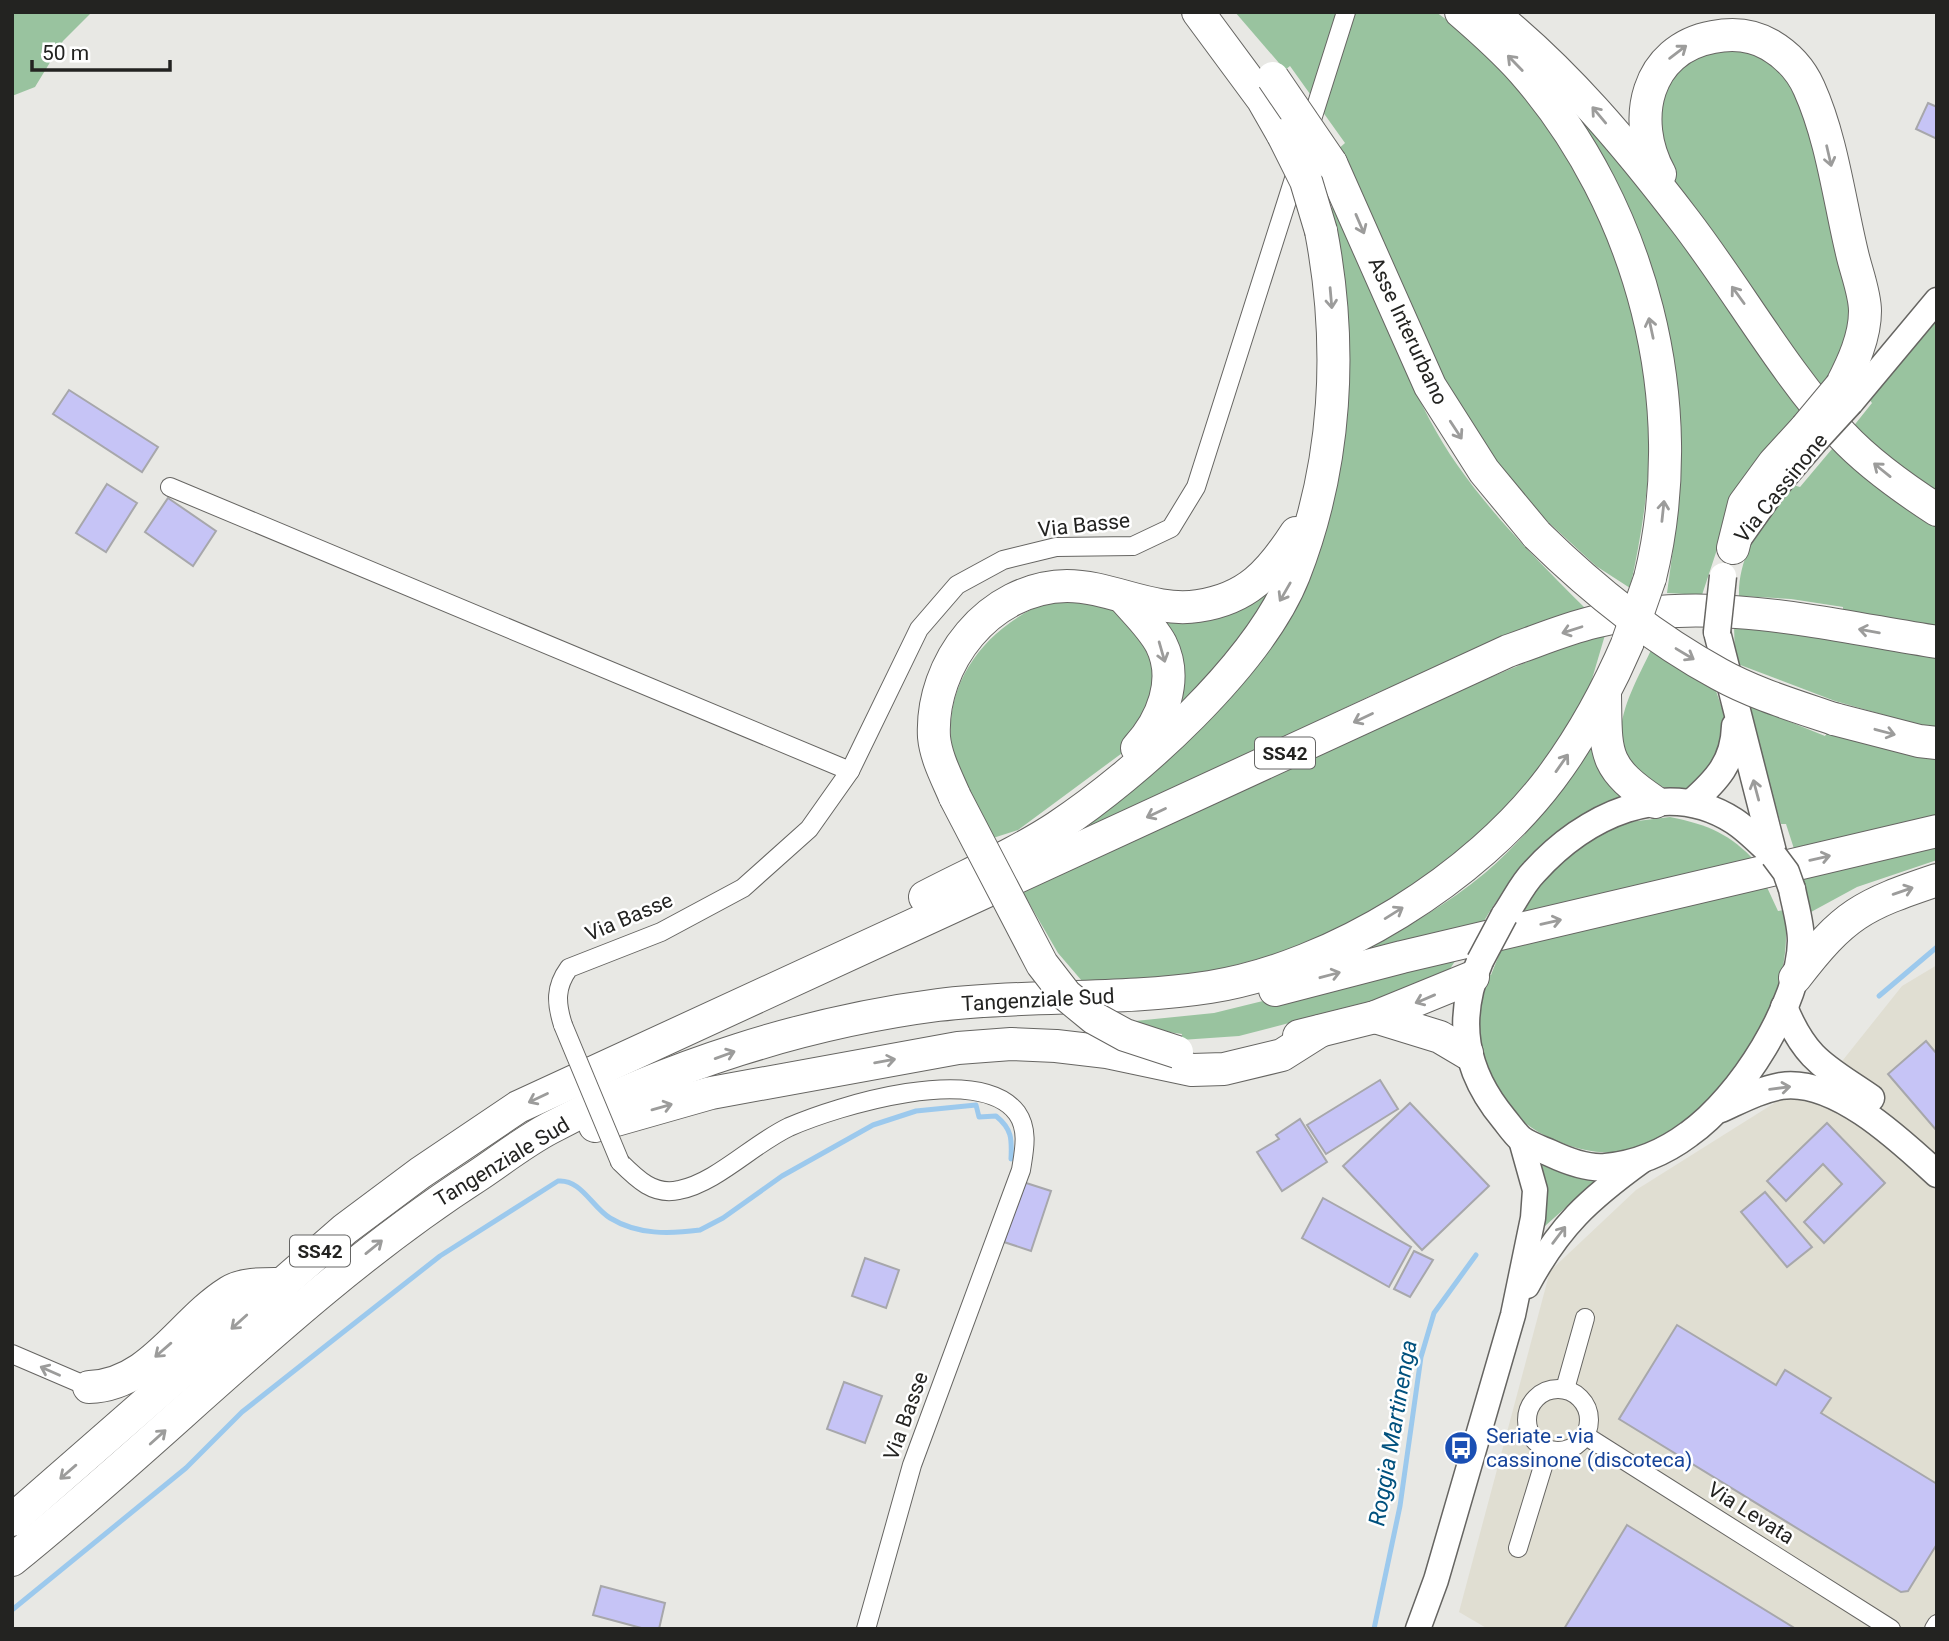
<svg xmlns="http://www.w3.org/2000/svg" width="1949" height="1641" font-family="Roboto,sans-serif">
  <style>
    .built { fill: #e0ded2 }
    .green { fill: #99c39f }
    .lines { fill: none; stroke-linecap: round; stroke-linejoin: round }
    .stream { stroke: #9cc9ed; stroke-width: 5 }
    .building { fill: #c6c4f6; stroke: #a7a7ab; stroke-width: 2 }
    .street-casing { stroke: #666562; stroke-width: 20 }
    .secondary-casing { stroke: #666562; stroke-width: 27 }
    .primary-casing { stroke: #666562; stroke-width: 29 }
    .highway-casing { stroke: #666562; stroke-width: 34 }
    .street { stroke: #fff; stroke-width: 18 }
    .secondary { stroke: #fff; stroke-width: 24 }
    .primary { stroke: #fff; stroke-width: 26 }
    .highway { stroke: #fff; stroke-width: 32 }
    .street-bridge-casing { stroke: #666562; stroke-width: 20; stroke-linecap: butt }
    .secondary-bridge-casing { stroke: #666562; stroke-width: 27; stroke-linecap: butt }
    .primary-bridge-casing { stroke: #666562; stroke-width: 29; stroke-linecap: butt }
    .highway-bridge-casing { stroke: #666562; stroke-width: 34; stroke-linecap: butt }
    .street-bridge { stroke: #fff; stroke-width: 18 }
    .secondary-bridge { stroke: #fff; stroke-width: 24 }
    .primary-bridge { stroke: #fff; stroke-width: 26 }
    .highway-bridge { stroke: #fff; stroke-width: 32 }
    .oneway { stroke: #9c9c9b }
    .labels { text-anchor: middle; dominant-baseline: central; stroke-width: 5; stroke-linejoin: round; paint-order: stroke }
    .shield { fill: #fff; stroke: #656564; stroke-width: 2 }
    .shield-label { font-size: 19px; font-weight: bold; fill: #232321 }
    .street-label { font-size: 21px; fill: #232321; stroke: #fff }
    .transit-label { font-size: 21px; fill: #164399; stroke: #fff; text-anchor: start }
    .water-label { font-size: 23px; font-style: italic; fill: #01517e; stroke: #fff }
  </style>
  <rect width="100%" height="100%" fill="#e8e8e4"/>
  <!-- built -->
  <path class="built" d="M 1937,965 L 1937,1629 L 1488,1629 L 1459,1612 L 1550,1271 L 1636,1190 L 1843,1060 L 1902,986 Z"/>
  <!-- green -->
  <g class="green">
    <path d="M 12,12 L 92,12 L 63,41 L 35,87 L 12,96 Z"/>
    <path d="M 1235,12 L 1436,12 C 1548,89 1625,240 1646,371 C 1657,440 1645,520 1630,588 L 1596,566 L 1534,509 L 1496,466 L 1457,408 L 1336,151 L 1345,143 L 1290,66 L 1285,70 Z"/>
    <path d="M 1740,44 L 1788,67 L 1840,224 L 1853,341 L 1817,392 L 1669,174 L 1651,109 L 1680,60 Z"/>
    <path d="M 1555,79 L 1603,126 L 1803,410 L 1734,498 L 1702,595 L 1667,593 C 1676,526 1687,467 1673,400 Z"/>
    <path d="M 1341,205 C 1374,286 1408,396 1458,466 C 1496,520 1543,566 1589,612 L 1534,626 L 1372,695 L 1092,828 L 1086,816 L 1313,558 L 1329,209 Z"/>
    <path d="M 1937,317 L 1937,500 L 1852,428 L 1872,403 L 1869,399 Z"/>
    <path d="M 1837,443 L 1937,519 L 1937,634 L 1843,614 L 1843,607 L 1791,599 L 1739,596 C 1738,551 1766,519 1793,485 L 1800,487 Z"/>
    <path d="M 1264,583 L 1279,590 L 1181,716 L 1156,624 Z"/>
    <path d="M 1068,598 C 1134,604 1130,621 1160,674 L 1133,745 L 1018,830 L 993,838 C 983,821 971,804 963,786 C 931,713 964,645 1032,609 C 1043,603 1056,601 1068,598 Z"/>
    <path d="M 1734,624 L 1847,640 L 1937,657 L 1937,730 L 1835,701 L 1735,663 Z"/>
    <path d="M 1605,635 L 1587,696 L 1532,778 L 1476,843 L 1367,918 L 1277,954 L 1187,978 L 1082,981 L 1058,953 L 1022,891 L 1362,731 L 1568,645 Z"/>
    <path d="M 1651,650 L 1715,688 L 1729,729 L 1702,784 C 1680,792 1665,791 1645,778 C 1597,746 1632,691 1651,650 Z"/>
    <path d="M 1746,704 L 1825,736 L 1829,730 L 1937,755 L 1937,822 L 1796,855 L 1786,824 L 1781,824 Z"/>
    <path d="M 1597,737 L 1626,794 C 1561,827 1512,867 1478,932 L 1364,952 C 1406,927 1448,904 1485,873 C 1530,835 1565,786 1597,737 Z"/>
    <path d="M 1670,817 C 1709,825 1730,834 1756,862 L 1517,918 L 1545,873 L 1613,824 Z"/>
    <path d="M 1937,841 L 1937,860 L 1857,887 L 1811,912 L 1800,874 Z"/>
    <path d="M 1765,883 L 1778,911 L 1784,910 C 1797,988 1745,1069 1688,1118 C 1680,1126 1670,1138 1660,1142 C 1623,1156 1593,1156 1557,1141 C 1486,1113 1468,1044 1487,975 L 1491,975 L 1503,945 Z"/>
    <path d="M 1461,952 L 1446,975 L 1431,986 L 1239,1036 L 1181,1040 L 1182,1034 L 1161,1031 L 1135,1021 L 1214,1013 Z"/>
    <path d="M 1540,1162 L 1601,1176 L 1545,1226 L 1546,1186 Z"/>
  </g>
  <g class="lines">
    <!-- stream -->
    <g class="stream">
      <path d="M 1879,996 L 1937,947"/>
      <path d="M 12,1610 L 186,1468 L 242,1412 L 337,1337 L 440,1256 L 558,1181 C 581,1179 592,1207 610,1218 C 638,1235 669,1234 700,1230 L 723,1218 L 782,1176 L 873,1125 L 916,1111 L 976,1105 L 979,1117 L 996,1116 C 1012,1129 1012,1139 1011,1159"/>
      <path d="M 1374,1629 L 1400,1506 L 1421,1357 L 1434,1313 L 1476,1255"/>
    </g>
  </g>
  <!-- building -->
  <g class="building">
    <path d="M 1928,103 L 1937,107 L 1937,139 L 1916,129 Z"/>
    <path d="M 69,390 L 158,447 L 142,472 L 53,414 Z"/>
    <path d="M 107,484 L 137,503 L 106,552 L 76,533 Z"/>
    <path d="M 168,498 L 216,531 L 193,566 L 145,532 Z"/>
    <path d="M 1926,1041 L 1937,1054 L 1937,1131 L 1888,1074 Z"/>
    <path d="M 1380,1080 L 1398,1109 L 1326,1154 L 1307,1125 Z"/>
    <path d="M 1410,1103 L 1489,1186 L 1422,1250 L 1343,1166 Z"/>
    <path d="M 1300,1119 L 1327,1162 L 1282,1191 L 1257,1152 L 1279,1139 L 1276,1135 Z"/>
    <path d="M 1827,1123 L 1885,1183 L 1824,1243 L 1804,1222 L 1842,1184 L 1823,1164 L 1786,1201 L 1767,1181 Z"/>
    <path d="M 1023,1182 L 1051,1191 L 1031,1251 L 1004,1242 Z"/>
    <path d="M 1765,1192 L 1812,1247 L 1787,1267 L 1741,1212 Z"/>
    <path d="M 1323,1198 L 1411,1247 L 1389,1287 L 1302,1238 Z"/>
    <path d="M 1414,1251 L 1433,1260 L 1410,1297 L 1394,1289 Z"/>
    <path d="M 865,1258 L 899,1270 L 886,1308 L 852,1296 Z"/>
    <path d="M 1677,1325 L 1776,1385 L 1785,1370 L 1831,1398 L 1821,1413 L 1937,1484 L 1937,1544 L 1908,1591 L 1901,1592 L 1619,1419 Z"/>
    <path d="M 844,1382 L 882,1396 L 865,1443 L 827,1429 Z"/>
    <path d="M 1627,1525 L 1796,1629 L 1564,1629 Z"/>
    <path d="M 601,1586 L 665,1603 L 659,1629 L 645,1629 L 593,1615 Z"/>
  </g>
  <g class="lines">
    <!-- street casing -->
    <g class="street-casing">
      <g id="street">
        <path d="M 1308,132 L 1346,12"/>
        <path d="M 170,487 L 850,771"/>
        <path d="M 563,1025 C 556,1003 555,987 569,968 L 661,932 L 743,888 L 809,829 L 850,771 L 919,629 L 957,585 L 1003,560 L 1056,547 L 1133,546 L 1171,528 L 1196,487 L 1298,166"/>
        <path d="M 620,1162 C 637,1179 654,1196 679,1190 C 716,1183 753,1144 789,1127 C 837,1106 979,1062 1017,1113 C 1029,1130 1024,1151 1021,1170 L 912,1465 L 866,1629"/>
        <path d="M 12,1354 L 89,1387"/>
        <circle cx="1558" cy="1420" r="31"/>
        <path d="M 1565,1389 L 1585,1318"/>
        <path d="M 1586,1436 L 1891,1629"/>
        <path d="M 1518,1548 L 1548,1450"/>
        <path d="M 1934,1629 L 1937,1624"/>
      </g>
    </g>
    <!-- secondary casing -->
    <g class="secondary-casing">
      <g id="secondary">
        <path d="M 1851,403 L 1937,300"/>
        <path d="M 1739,539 L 1773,491 L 1817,440"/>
        <path d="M 1527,1286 C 1559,1226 1589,1199 1643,1160"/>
        <path d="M 1418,1629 L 1436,1580 L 1513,1315 L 1533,1218 L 1535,1190 L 1521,1140"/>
      </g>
    </g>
    <!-- primary casing -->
    <g class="primary-casing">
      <g id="primary">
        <path d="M 1717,632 L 1774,856"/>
        <path d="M 1691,803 C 1717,780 1734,762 1735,726"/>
        <path d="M 1504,916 C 1514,902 1522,884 1534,872 C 1584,817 1664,776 1734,821 C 1748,830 1761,844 1774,856"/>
        <path d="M 1480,961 C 1455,1020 1464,1071 1504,1119 C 1509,1125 1515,1134 1521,1139 C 1529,1145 1541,1149 1550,1153 C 1567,1161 1588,1169 1606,1167 C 1636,1164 1665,1152 1689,1134 C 1740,1098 1800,1004 1801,941 C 1801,924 1795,905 1792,889"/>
        <path d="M 1784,1007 C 1806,1061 1826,1067 1871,1098"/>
        <path d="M 1721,1109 C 1741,1100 1759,1090 1781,1086 C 1835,1078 1900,1140 1937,1174"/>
      </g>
    </g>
    <!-- highway casing -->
    <g class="highway-casing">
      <g id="highway">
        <path d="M 1198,12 L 1263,100 L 1283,135"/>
        <path d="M 1461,12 C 1483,31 1504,50 1523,71 C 1642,207 1693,403 1650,578"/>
        <path d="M 1491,12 C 1566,72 1627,145 1685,221 C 1738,290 1783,371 1842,435 C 1869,464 1903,488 1937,510"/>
        <path d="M 1331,163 L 1430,386 L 1484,471 L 1537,535"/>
        <path d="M 1660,174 C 1630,120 1646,49 1713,37 C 1733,33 1753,35 1770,45 C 1787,55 1801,70 1809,88 C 1832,139 1839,199 1852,253 C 1856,271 1865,293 1865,311 C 1865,337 1853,363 1841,386"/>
        <path d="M 1733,548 L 1744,504 L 1774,463 L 1806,428"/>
        <path d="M 1124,598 C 1136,612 1152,627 1161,644 C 1179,680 1162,721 1137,748"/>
        <path d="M 1605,695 C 1606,755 1603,767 1655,802"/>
        <path d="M 1834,719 L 1919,741 L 1937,743"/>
        <path d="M 955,797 C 947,778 936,758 934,737 C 930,663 989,587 1067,586 C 1111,586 1153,613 1198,606 C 1247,599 1270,573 1296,533"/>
        <path d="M 925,897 C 969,874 1016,854 1057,827 C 1136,775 1259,664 1294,575 C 1337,465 1343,346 1321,231"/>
        <path d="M 1795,978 C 1844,914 1862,905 1937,880"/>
        <path d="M 1275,990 L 1402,957 L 1937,831"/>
        <path d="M 1375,1017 L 1440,1037 L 1467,1053"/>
        <path d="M 1299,1036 L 1375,1017 L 1473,977"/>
        <path d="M 595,1126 L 711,1093 L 958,1048 L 1011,1044 L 1056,1046 L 1107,1052 L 1192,1070 L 1224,1069 L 1282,1055 L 1320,1031"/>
        <path d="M 89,1387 C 151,1385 181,1322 229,1292 C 243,1283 265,1284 282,1284"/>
        <path d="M 12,1520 L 345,1229 L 420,1173 L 518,1107 L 1508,651 C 1537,641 1565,629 1594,622 C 1709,594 1823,624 1937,642"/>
        <path d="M 12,1560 C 169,1434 308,1285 477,1176 C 501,1160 525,1141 550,1128 C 668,1066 806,1022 938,1005 C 1028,994 1120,1001 1210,987 C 1334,967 1476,878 1551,778 C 1583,735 1607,691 1628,642"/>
      </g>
    </g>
    <!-- street -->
    <use href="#street" class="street"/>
    <!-- secondary -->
    <use href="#secondary" class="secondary"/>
    <!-- primary -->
    <use href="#primary" class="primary"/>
    <!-- highway -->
    <use href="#highway" class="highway"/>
    <!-- street-bridge casing -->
    <g class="street-bridge-casing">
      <path id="street-bridge" d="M 563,1025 L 620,1162"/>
    </g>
    <!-- secondary-bridge casing -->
    <g class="secondary-bridge-casing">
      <path id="secondary-bridge" d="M 1817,440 L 1851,403"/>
    </g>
    <!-- primary-bridge casing -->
    <g class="primary-bridge-casing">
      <g id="primary-bridge">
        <path d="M 1717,632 L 1723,576"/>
        <path d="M 1774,856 L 1786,872 L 1792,889"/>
        <path d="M 1480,961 L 1504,916"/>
      </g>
    </g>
    <!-- highway-bridge casing -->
    <g class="highway-bridge-casing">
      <g id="highway-bridge">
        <path d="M 1273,78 L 1331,163"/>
        <path d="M 1283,135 L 1306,181 L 1321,231"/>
        <path d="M 1806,428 L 1841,386"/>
        <path d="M 1537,535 C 1592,589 1651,637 1719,674 C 1755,694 1796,706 1834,719"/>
        <path d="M 1628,641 L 1650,578"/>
        <path d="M 955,797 L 1042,964 L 1066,995 L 1094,1018 L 1125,1035 L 1177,1052"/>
      </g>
    </g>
    <!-- street-bridge -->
    <use href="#street-bridge" class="street-bridge"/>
    <!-- secondary-bridge -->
    <use href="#secondary-bridge" class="secondary-bridge"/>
    <!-- primary-bridge -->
    <use href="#primary-bridge" class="primary-bridge"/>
    <!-- highway-bridge -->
    <use href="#highway-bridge" class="highway-bridge"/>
  </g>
  <!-- one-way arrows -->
  <defs><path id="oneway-shaft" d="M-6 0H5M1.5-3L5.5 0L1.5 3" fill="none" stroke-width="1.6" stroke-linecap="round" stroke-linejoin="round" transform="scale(1.75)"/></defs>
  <g class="oneway">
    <use href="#oneway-shaft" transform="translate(1678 52) rotate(-37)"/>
    <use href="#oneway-shaft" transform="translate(1515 63) rotate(-134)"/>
    <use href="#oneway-shaft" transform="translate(1599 115) rotate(-130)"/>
    <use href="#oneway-shaft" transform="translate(1829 156) rotate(77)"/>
    <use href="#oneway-shaft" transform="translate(1360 224) rotate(67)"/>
    <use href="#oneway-shaft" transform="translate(1738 295) rotate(-126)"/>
    <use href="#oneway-shaft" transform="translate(1331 298) rotate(85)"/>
    <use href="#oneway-shaft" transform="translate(1651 328) rotate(-102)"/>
    <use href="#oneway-shaft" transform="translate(1456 430) rotate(57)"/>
    <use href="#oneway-shaft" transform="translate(1882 470) rotate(-141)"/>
    <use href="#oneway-shaft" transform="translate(1663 511) rotate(-84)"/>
    <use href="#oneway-shaft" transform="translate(1285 592) rotate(120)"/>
    <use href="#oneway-shaft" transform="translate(1572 630) rotate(162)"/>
    <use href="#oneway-shaft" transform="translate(1869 631) rotate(-170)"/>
    <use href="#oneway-shaft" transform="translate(1162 652) rotate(74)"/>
    <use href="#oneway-shaft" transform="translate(1685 654) rotate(31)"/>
    <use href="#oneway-shaft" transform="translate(1363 718) rotate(155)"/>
    <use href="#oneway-shaft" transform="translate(1885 732) rotate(15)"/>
    <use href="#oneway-shaft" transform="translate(1562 763) rotate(-55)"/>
    <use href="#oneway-shaft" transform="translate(1756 790) rotate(-105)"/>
    <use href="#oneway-shaft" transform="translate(1156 813) rotate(155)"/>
    <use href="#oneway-shaft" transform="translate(1820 858) rotate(-13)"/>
    <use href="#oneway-shaft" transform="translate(1903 891) rotate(-19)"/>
    <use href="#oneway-shaft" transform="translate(1394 913) rotate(-32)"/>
    <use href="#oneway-shaft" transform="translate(1551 922) rotate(-13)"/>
    <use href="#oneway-shaft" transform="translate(1330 975) rotate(-15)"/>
    <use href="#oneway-shaft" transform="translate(1425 999) rotate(157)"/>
    <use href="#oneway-shaft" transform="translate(725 1055) rotate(-20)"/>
    <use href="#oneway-shaft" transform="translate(885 1061) rotate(-10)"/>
    <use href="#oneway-shaft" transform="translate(1780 1088) rotate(-7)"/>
    <use href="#oneway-shaft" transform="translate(538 1098) rotate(155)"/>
    <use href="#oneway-shaft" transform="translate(662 1107) rotate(-16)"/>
    <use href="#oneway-shaft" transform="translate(1559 1235) rotate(-53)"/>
    <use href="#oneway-shaft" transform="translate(374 1247) rotate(-39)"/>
    <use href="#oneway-shaft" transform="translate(239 1322) rotate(138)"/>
    <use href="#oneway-shaft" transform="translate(163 1350) rotate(139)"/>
    <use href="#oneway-shaft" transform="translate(50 1371) rotate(-156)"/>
    <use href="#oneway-shaft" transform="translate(158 1437) rotate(-42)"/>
    <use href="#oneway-shaft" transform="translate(68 1472) rotate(139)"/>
  </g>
  <!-- icons -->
  <defs>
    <g id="bus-disc" transform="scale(1.75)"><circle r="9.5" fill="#1a4fb4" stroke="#fff"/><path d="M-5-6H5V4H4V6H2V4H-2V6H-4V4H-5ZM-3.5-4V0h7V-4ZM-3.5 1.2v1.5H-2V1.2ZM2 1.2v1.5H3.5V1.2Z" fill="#fff"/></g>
  </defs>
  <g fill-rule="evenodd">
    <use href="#bus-disc" x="1461" y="1448"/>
  </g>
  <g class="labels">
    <!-- shield labels -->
    <g class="shield">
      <rect x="1255" y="737.5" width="60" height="31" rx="5"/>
      <rect x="290" y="1235.5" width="60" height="31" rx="5"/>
    </g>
    <g class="shield-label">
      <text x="1285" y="753">SS42</text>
      <text x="320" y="1251">SS42</text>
    </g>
    <!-- street labels -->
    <g class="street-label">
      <text transform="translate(1408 331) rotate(65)">Asse Interurbano</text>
      <text transform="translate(1781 488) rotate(-51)">Via Cassinone</text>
      <text transform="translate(1084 525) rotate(-6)">Via Basse</text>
      <text transform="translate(629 917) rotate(-23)">Via Basse</text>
      <text transform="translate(1038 1000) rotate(-3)">Tangenziale Sud</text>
      <text transform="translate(502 1162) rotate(-31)">Tangenziale Sud</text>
      <text transform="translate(906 1416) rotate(-70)">Via Basse</text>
      <text transform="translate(1751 1513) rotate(32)">Via Levata</text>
    </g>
    <!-- transit labels -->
    <g class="transit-label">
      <text x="1486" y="1436">Seriate - via<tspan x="1486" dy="24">cassinone (discoteca)</tspan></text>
    </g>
    <!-- water labels -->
    <g class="water-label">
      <text transform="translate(1393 1433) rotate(-80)">Roggia Martinenga</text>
    </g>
  </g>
  <!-- border -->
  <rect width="1949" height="1641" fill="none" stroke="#232321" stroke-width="28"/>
  <!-- scale -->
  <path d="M32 60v10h138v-10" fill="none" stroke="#232321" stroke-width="3.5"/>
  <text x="42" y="60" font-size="21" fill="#232321" stroke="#ffffff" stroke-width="5" paint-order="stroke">50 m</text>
</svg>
